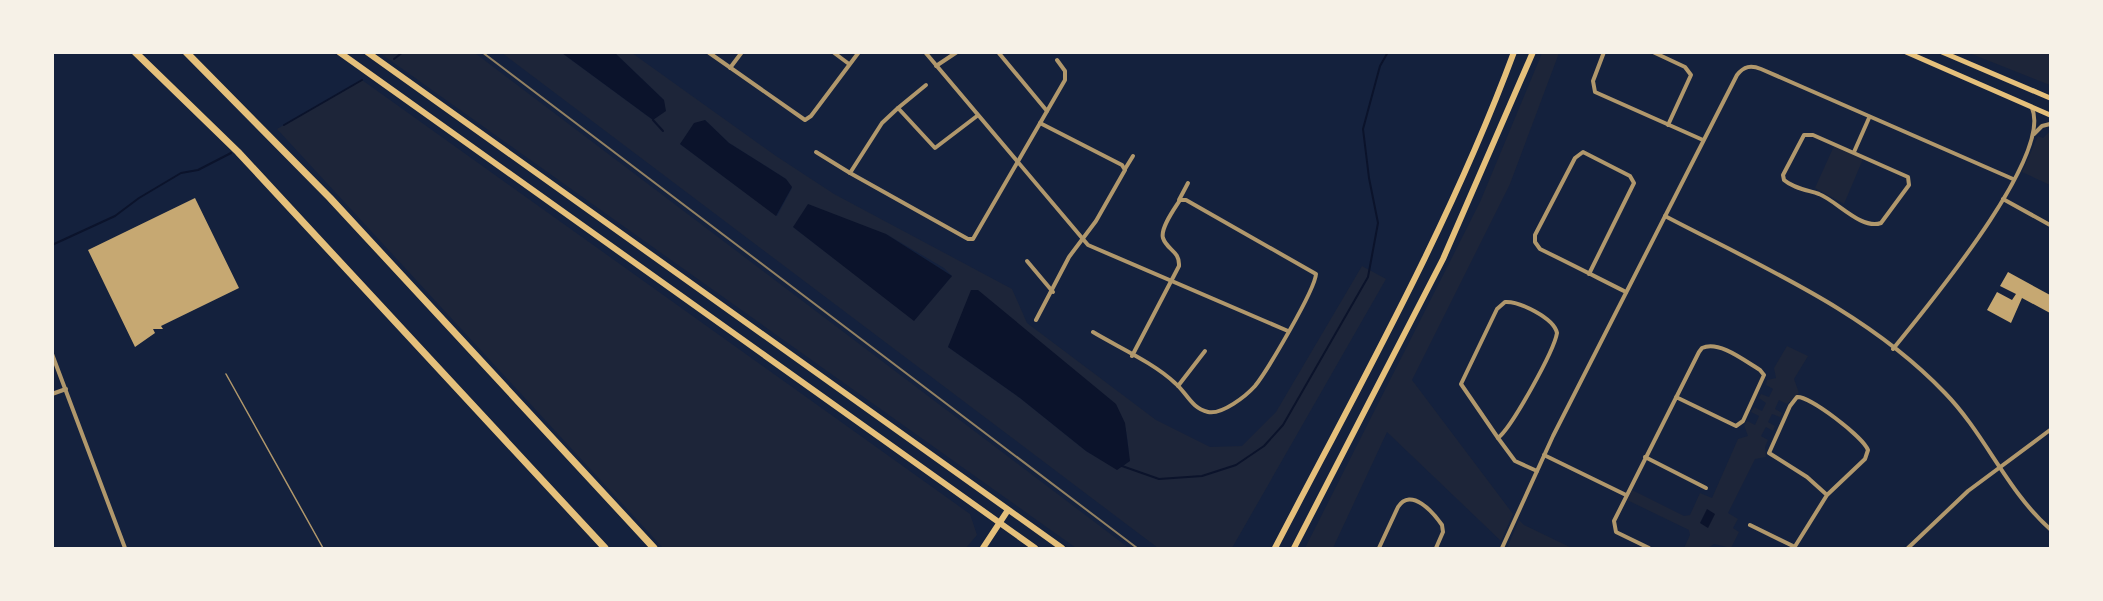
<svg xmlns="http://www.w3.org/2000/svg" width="2103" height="601" font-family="Roboto,sans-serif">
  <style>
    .green { fill: #1d2539; fill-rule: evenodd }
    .water { fill: #0b132b }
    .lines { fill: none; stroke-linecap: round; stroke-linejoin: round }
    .stream { stroke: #0b132b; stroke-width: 2 }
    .building { fill: #c6a872 }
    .service { stroke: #b1986c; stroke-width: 1.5 }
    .minor { stroke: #b1986c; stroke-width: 4 }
    .secondary { stroke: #e5c07b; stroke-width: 5 }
    .primary { stroke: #e5c07b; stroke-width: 6 }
    .motorway { stroke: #e5c07b; stroke-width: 7 }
    .rail { stroke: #918062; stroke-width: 2 }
  </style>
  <rect width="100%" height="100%" fill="#14213d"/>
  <!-- green -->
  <g class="green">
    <path d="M 380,53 L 475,53 L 1129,548 L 1076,548 Z"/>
    <path d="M 502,53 L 562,53 L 653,120 L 664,100 L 615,53 L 632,53 L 776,156 L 834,194 L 1012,289 L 1027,323 L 1156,420 L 1210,447 L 1242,446 L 1276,412 L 1362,266 L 1386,279 L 1232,548 L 1158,548 ZM 705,120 L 729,143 L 786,179 L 792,188 L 777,216 L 680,144 ZM 793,227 L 886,234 L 944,268 L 952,276 L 914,320 ZM 965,310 L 1100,392 C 1125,411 1128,431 1129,461 L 1117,469 L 1086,451 L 1020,398 L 948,347 Z"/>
    <path d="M 1542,53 L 1559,53 L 1510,184 L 1412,380 L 1513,514 L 1501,541 L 1387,432 L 1333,548 L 1305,548 L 1480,202 Z"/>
    <path d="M 1969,53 L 2050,53 L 2050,85 Z"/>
    <path d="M 362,80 L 970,514 L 977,535 L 966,548 L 663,548 L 277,129 Z"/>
    <path d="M 2050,131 L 2050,185 L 2022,172 L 2038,136 L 2043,138 Z"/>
    <path d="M 1834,146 L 1863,159 L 1844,204 L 1815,188 Z"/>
    <path d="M 1787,346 L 1808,356 L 1794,379 L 1799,393 L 1787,404 L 1779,400 L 1775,409 L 1782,413 L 1780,417 L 1772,414 L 1768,422 L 1775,426 L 1773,431 L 1766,427 L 1761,436 L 1768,440 L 1765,447 L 1766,457 L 1755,459 L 1728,513 L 1738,519 L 1733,528 L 1739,532 L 1731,548 L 1714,544 L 1708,548 L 1684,548 L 1690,535 L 1689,530 L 1627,500 L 1632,490 L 1684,516 L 1690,515 L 1700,493 L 1712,498 L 1738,439 L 1748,436 L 1744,425 L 1747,421 L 1755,425 L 1759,416 L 1751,412 L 1754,407 L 1762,411 L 1766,403 L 1759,398 L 1761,394 L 1769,397 L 1773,389 L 1766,385 L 1767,380 L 1776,378 L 1774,368 Z"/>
    <path d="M 1519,520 L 1524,525 L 1572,548 L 1507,548 Z"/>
  </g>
  <!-- water -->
  <g class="water">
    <path d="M 562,53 L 615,53 L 664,100 L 666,111 L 653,120 Z"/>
    <path d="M 705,120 L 729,143 L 786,179 L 792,187 L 776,216 L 680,144 L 694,123 Z"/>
    <path d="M 808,204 L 886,234 L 952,276 L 914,321 L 793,227 Z"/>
    <path d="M 971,290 L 978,290 L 1116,404 L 1125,423 L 1130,461 L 1117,470 L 1086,451 L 1020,398 L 948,347 Z"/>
    <path d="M 1707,509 L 1715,514 L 1708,528 L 1700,523 Z"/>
  </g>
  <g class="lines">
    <!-- stream -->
    <g class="stream">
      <path d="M 394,59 L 403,52"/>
      <path d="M 653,120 L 663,131"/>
      <path d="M 284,125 L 362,80"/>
      <path d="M 52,245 L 115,216 L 139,198 L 181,173 L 198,170 L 231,153"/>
      <path d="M 1122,466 L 1159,479 L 1202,476 L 1236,465 L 1264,446 L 1283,425 L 1368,277 L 1378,223 L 1369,178 L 1363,129 L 1380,66 L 1388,52"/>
    </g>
  </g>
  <!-- building -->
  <g class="building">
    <path d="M 195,198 L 239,288 L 161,326 L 163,329 L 153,329 L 155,333 L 135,347 L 88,250 Z"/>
    <path d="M 2008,272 L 2050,295 L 2050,313 L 2022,298 L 2011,323 L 1987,310 L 1997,292 L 2012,300 L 2016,294 L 2000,286 Z"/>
  </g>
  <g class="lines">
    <!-- service -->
    <path class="service" d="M 226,374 L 323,548"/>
    <!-- minor -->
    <g class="minor">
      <path d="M 708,52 L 805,120 L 811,116 L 859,52"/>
      <path d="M 833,52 L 849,64"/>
      <path d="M 925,52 L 1088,245 L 1288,331"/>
      <path d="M 998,52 L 1047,111"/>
      <path d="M 1604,52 L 1593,81 L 1595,92 L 1703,140"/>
      <path d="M 1653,52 L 1685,67 L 1691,75 L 1668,125"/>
      <path d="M 936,66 L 957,52"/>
      <path d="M 730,68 L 742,52"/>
      <path d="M 898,108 L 926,85"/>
      <path d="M 977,116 L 935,148 L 898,108 L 882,123 L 850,173 L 968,239 L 973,239 L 1065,80 L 1065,71 L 1057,60"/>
      <path d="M 2034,134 L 2042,126 L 2050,124"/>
      <path d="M 1804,135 L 1813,135 L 1908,177 L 1909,185 L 1881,223 C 1861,230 1837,201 1819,194 C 1807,190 1793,188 1784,180 L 1783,175 Z"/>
      <path d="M 816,152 L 850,173"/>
      <path d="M 1854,152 L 1869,118"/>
      <path d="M 1125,169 L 1133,156"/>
      <path d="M 2003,199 L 2050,225"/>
      <path d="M 1179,200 L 1188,183"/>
      <path d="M 1665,216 C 1762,267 1868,312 1945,393 C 1985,434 2007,491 2050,529"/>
      <path d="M 1027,261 L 1053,292"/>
      <path d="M 1589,274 L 1634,183 L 1630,176 L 1583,152 L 1575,158 L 1535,235 L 1535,242 L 1540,249 C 1569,263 1598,278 1626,292"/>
      <path d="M 1505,302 C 1519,301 1554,318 1557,333 C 1554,351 1512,427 1498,438 L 1461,384 L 1497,309 Z"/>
      <path d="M 1036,320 L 1069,257 L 1096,221 L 1125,170 L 1122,165 L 1040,123"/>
      <path d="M 1093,332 C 1118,347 1154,363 1175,383 C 1187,393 1191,408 1208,412 C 1222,415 1246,396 1255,386 C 1267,371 1315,290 1316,274 L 1186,200 L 1180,200 C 1175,208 1160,228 1163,238 C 1167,250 1180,251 1179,266 L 1132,356"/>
      <path d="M 1893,349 C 1925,309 2053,157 2032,108"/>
      <path d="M 52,354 L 125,548"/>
      <path d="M 1178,386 L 1205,351"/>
      <path d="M 52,394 L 66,389"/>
      <path d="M 1498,438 L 1515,461 L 1537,471"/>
      <path d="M 1544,455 L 1626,495"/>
      <path d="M 1645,457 L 1706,488"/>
      <path d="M 1750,525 L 1795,547"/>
      <path d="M 1379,548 L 1398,507 C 1411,487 1433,512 1442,525 L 1443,532 L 1436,548"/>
      <path d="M 1502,548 L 1553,436 L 1737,75 C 1744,66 1751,65 1761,69 L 2013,179"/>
      <path d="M 1649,548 L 1616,532 L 1614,521 L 1699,352 L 1702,348 C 1719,340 1745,361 1760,370 L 1764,375 L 1743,421 L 1736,426 L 1676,397"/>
      <path d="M 1794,548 L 1827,495 L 1865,459 L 1868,450 C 1863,437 1810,396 1797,397 L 1790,406 L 1769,453 L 1807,477 L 1827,495"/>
      <path d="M 1908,548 L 1968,491 L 2050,430"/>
    </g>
    <!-- secondary -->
    <g class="secondary">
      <path d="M 1906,52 L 2050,115"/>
      <path d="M 1942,52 L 2050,98"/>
    </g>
    <!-- primary -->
    <g class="primary">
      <path d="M 339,52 L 1035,548"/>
      <path d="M 367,52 L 1062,548"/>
      <path d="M 983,548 L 1008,510"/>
      <path d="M 1275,548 C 1359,386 1450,225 1514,52"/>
      <path d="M 1294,548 L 1443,259 L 1533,52"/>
    </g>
    <!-- motorway -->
    <g class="motorway">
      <path d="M 135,52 L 238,152 L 605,548"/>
      <path d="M 186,52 L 330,198 L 654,548"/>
    </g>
    <!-- rail -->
    <path class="rail" d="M 482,52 L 1137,548"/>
  </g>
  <!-- border -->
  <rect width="2103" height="601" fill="none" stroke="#f6f1e7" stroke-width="108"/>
</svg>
